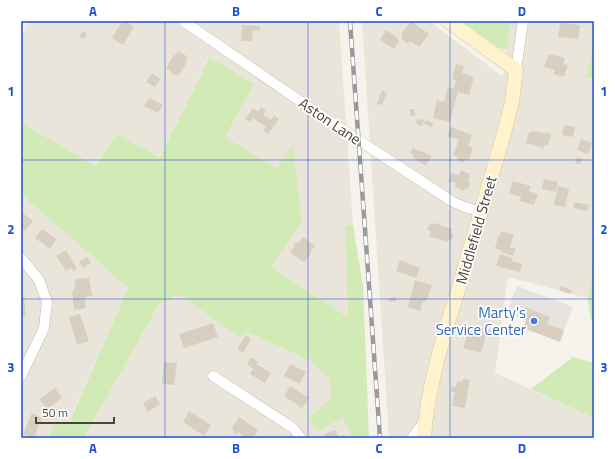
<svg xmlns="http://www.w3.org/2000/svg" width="615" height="459" font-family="'Titillium Web',sans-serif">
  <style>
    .residential { fill: #eae5da }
    .green { fill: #d2eab5 }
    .parking { fill: #e5e3e0 }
    .building { fill: #d8cfc1 }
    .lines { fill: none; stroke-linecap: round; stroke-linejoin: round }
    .minor-casing { stroke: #c2bbae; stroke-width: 11 }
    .secondary-casing { stroke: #d6c79b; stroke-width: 15 }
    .minor { stroke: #fff; stroke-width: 10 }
    .secondary { stroke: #fff3cd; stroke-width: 14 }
    .rail-casing { stroke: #9a9a9a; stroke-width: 4.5 }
    .rail { stroke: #fff; stroke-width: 3; stroke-dasharray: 9; stroke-linecap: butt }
    .grid { fill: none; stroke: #1d4ed8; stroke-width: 1; stroke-opacity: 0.55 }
    .shop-dot { fill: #3f7fe0; stroke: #fff; stroke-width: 1.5 }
    .labels { text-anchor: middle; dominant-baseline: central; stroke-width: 3.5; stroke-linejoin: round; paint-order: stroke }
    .street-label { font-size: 15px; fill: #4b4439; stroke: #fff }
    .shop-label { font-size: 15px; fill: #366cbe; stroke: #fff; text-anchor: end }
    .neatline { fill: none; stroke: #1d4ed8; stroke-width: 1.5 }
    .grid-label { font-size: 13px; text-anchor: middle; font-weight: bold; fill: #1d4ed8 }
  </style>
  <rect width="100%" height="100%" fill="#f6f3ec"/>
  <!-- residential -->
  <g class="residential">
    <path d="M 30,21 L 339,21 L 353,225 L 345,226 L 348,317 L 271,267 L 302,222 L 293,145 L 277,168 L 225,137 L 254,84 L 208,57 L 160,157 L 116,134 L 96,166 L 32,129 L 21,120 L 21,37 Z"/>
    <path d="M 362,21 L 429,21 L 503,77 L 510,21 L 594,21 L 594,41 L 586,76 L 594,79 L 594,256 L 588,298 L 508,277 L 495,373 L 594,418 L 594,438 L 389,438 Z"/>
    <path d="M 21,194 L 128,288 L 67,425 L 54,422 L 48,438 L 21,438 Z"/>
    <path d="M 179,295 L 240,337 L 248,332 L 310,361 L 329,378 L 331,399 L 308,418 L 344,417 L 352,438 L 84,438 L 159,304 Z"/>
  </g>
  <!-- green -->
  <g class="green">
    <path d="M 461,21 L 510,21 L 507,50 L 499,48 Z"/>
    <path d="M 594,41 L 594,79 L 586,77 Z"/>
    <path d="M 209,57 L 254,84 L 225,137 L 277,168 L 293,144 L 302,222 L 271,267 L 348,317 L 345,226 L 353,225 L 363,286 L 369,438 L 352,438 L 343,417 L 318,432 L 308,418 L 331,398 L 329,378 L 310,361 L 248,332 L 240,337 L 179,295 L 159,304 L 84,438 L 48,438 L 54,422 L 68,425 L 128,288 L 21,194 L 21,120 L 32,129 L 96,166 L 116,134 L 160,157 Z"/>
    <path d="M 594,256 L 594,323 L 591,321 L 588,298 Z"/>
    <path d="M 573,357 L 594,363 L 594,418 L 531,389 Z"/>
  </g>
  <!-- parking -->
  <path class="parking" d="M 517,286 L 573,307 L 564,330 L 547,324 L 550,317 L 525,307 L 521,318 L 507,313 Z"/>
  <!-- building -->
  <g class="building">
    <path d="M 125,21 L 134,27 L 123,45 L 112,38 L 121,23 L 123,24 Z"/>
    <path d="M 411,21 L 429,34 L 419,47 L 410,41 L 408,44 L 401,38 L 403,35 L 401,34 Z"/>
    <path d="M 560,23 L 580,25 L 578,39 L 558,37 Z"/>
    <path d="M 242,25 L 260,26 L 260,31 L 253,30 L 252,41 L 241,41 Z"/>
    <path d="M 386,30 L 397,37 L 396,38 L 399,41 L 394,49 L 380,40 Z"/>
    <path d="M 82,31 L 87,34 L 84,39 L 79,37 Z"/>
    <path d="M 178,51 L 188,57 L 185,61 L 187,62 L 179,75 L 176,76 L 170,72 L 171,71 L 166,68 L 174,55 L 176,55 Z"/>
    <path d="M 549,54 L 565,58 L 563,64 L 568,65 L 564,77 L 553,74 L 555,70 L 544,67 Z"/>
    <path d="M 456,64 L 464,66 L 462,73 L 474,77 L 469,95 L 458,92 L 450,122 L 433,118 L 437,100 L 444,102 L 448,87 L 454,89 L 456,80 L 452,79 Z"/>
    <path d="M 152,73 L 161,79 L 155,87 L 146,82 Z"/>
    <path d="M 382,90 L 387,93 L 382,105 L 377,104 Z"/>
    <path d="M 149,98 L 163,105 L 158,113 L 144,106 Z"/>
    <path d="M 261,107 L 266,110 L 263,115 L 271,120 L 274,115 L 279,119 L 268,134 L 263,131 L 266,127 L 253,118 L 250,122 L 245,119 L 253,108 L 258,112 Z"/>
    <path d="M 409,109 L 414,109 L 415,115 L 411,116 Z"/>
    <path d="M 417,119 L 424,120 L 422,126 L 416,124 Z"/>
    <path d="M 425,120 L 433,123 L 432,127 L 424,124 Z"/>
    <path d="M 564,125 L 575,127 L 573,137 L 562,135 Z"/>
    <path d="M 451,127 L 472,135 L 468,146 L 473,148 L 469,161 L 465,160 L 464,163 L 457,160 L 458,157 L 453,155 L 459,140 L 447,136 Z"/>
    <path d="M 532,131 L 551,134 L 548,146 L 544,145 L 543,148 L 526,143 L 529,132 L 532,132 Z"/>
    <path d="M 581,139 L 592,143 L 588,154 L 577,150 Z"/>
    <path d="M 413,148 L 422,152 L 422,151 L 432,156 L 426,166 L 413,158 L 414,155 L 410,153 Z"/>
    <path d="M 577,157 L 582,159 L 580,165 L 575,163 Z"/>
    <path d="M 461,170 L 470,174 L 468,181 L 470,182 L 468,189 L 465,188 L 464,191 L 455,187 L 456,183 L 449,181 L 451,173 L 459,175 Z"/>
    <path d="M 544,179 L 558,182 L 556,192 L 542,189 Z"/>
    <path d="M 513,181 L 531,186 L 529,191 L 538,194 L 534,205 L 520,201 L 521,197 L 509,193 Z"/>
    <path d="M 558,186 L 569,189 L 565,207 L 554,205 Z"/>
    <path d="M 574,202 L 589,205 L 588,211 L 573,208 Z"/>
    <path d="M 21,212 L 33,221 L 25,231 L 21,228 Z"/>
    <path d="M 430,223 L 433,224 L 434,223 L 452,229 L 451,233 L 454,234 L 451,241 L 448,240 L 447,242 L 429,236 L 431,231 L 427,230 Z"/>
    <path d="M 42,229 L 57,239 L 50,249 L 35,238 Z"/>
    <path d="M 501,231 L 514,235 L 510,247 L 516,249 L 513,256 L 501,252 L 501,250 L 495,248 L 498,237 L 499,237 Z"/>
    <path d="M 303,237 L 315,246 L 310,252 L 311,253 L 305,262 L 304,260 L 303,262 L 290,252 L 295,246 L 293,245 L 296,242 L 298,243 Z"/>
    <path d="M 66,250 L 77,269 L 73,271 L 71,268 L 66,271 L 56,256 Z"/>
    <path d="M 500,254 L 513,258 L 512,261 L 522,264 L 520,272 L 496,266 Z"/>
    <path d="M 87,257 L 91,263 L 83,268 L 79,262 Z"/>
    <path d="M 400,260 L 420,268 L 416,278 L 396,271 Z"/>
    <path d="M 89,278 L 92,296 L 85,297 L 86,308 L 74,310 L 72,291 L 74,291 L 74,287 L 75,284 L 75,279 Z"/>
    <path d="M 415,280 L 432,285 L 426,302 L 423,301 L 420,311 L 408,307 Z"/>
    <path d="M 561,286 L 572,290 L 570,294 L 559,290 Z"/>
    <path d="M 24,296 L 26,316 L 21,316 L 21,297 Z"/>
    <path d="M 396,297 L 396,301 L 389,302 L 389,298 Z"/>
    <path d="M 525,307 L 550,317 L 547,324 L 564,330 L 560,342 L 523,328 L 526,320 L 521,318 Z"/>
    <path d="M 80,314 L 89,341 L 77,345 L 69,317 Z"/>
    <path d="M 213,323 L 218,337 L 184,348 L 179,334 Z"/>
    <path d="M 477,326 L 493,331 L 491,337 L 486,336 L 481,353 L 463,348 L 468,333 L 474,335 Z"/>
    <path d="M 246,335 L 251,339 L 243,353 L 237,349 Z"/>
    <path d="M 251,357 L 258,362 L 256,364 L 271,373 L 265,383 L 250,374 L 253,369 L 247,364 Z"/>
    <path d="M 164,362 L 177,363 L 174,385 L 162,384 Z"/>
    <path d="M 290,364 L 306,372 L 300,384 L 284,376 Z"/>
    <path d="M 463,379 L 470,380 L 465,408 L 452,406 L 455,392 L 451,392 L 452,386 L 456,387 L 457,381 L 462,382 Z"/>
    <path d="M 290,386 L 309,398 L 302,408 L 284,396 Z"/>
    <path d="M 55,388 L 62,398 L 47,409 L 39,399 Z"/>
    <path d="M 155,396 L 160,404 L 148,412 L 143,403 Z"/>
    <path d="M 189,411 L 211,425 L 204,436 L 183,422 Z"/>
    <path d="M 32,413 L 42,418 L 34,438 L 23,434 Z"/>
    <path d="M 239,417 L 258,430 L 253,438 L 246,438 L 238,432 L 236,435 L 233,432 L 234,430 L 232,428 Z"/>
    <path d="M 335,430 L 339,437 L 344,435 L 346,438 L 326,438 L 324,434 Z"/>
  </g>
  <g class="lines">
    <!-- minor casing -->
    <g class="minor-casing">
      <g id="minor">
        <path d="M 183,21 L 322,116 L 453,202 L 465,207 L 481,212"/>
        <path d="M 516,70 L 523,21"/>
        <path d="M 21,258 L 39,280 L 47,302 L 44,328 L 21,376"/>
        <path d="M 213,376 L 293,428 L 301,438"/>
        <path d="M 412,438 L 425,421"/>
      </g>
    </g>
    <!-- secondary casing -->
    <g class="secondary-casing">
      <path id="secondary" d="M 424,438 C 427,387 443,339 458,290 C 473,238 489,185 504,133 L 512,102 L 516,70 L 448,21"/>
    </g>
    <!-- minor -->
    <use href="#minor" class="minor"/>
    <!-- secondary -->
    <use href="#secondary" class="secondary"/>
    <!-- rail casing -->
    <g class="rail-casing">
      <path id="rail" d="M 350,21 L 380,438"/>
    </g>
    <!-- rail -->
    <use href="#rail" class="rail"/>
  </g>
  <!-- grid -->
  <path class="grid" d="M 165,21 L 165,438M 308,21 L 308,438M 450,21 L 450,438M 21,160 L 594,160M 21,299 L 594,299"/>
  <!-- markers -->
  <circle class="shop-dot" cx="534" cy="321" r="4"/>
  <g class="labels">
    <!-- street labels -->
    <g class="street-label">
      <text transform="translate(330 121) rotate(34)">Aston Lane</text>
      <text transform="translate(476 230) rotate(-74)">Middlefield Street</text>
    </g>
    <!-- shop labels -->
    <g class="shop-label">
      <text x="526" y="312">Marty's<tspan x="526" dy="17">Service Center</tspan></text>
    </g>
  </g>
  <!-- border -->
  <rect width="615" height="459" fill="none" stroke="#ffffff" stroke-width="44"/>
  <!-- scale -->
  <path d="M36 417v6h78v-6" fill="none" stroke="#4b4439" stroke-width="2"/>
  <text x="42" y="417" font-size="12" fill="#4b4439" stroke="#ffffff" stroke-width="3" paint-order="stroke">50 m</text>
  <rect x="22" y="22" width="571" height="415" class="neatline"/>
  <g class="grid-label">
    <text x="93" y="16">A</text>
    <text x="236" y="16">B</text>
    <text x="379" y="16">C</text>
    <text x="522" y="16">D</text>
    <text x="11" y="96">1</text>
    <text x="604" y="96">1</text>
    <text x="11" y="234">2</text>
    <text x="604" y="234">2</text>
    <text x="11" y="372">3</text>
    <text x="604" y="372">3</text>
    <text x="93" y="453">A</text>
    <text x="236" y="453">B</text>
    <text x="379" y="453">C</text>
    <text x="522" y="453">D</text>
  </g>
</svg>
